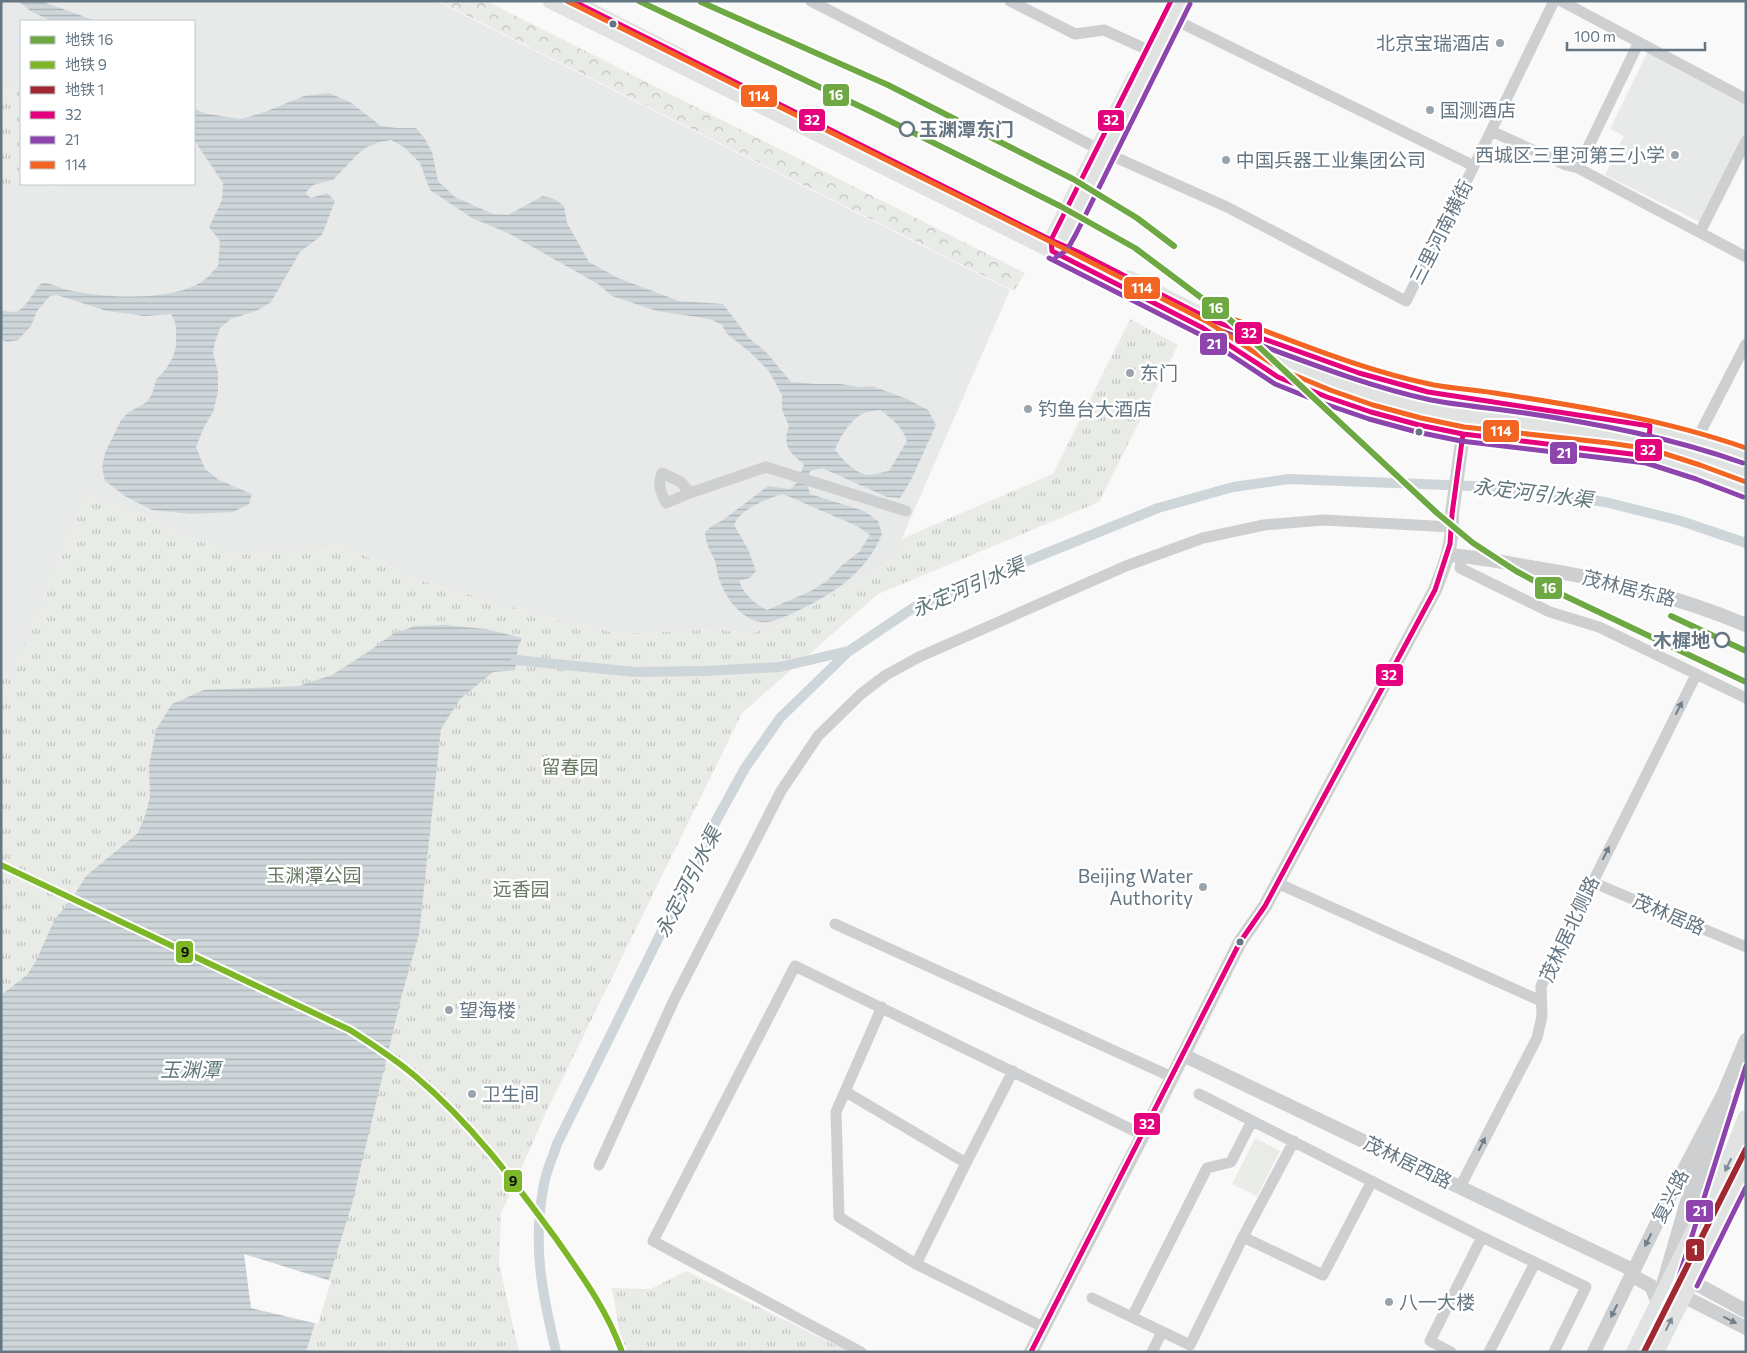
<svg xmlns="http://www.w3.org/2000/svg" width="1747" height="1353" viewBox="0 0 1747 1353" font-family="Commissioner,'Noto Sans SC',sans-serif">
  <style>
    .built { fill: #e8e9e9; fill-rule: evenodd }
    .grass { fill: url(#grass-tufts) }
    .forest { fill: url(#forest-crowns) }
    .pitch { fill: #e8ebe6 }
    .water { fill: url(#water-rules); fill-rule: evenodd }
    .pier { fill: #f9f9f9 }
    .lines { fill: none; stroke-linecap: round; stroke-linejoin: round }
    .canal { stroke: #ced6d9; stroke-width: 10 }
    .minor { stroke: #cecfd0; stroke-width: 11 }
    .tertiary { stroke: #cecfd0; stroke-width: 14 }
    .secondary { stroke: #e1e2e2; stroke-width: 15 }
    .primary { stroke: #e1e2e2; stroke-width: 16 }
    .trunk { stroke: #e1e2e2; stroke-width: 18 }
    .bus-1-casing { stroke: #fff; stroke-width: 9 }
    .bus-2-casing { stroke: #fff; stroke-width: 9 }
    .bus-3-casing { stroke: #fff; stroke-width: 9 }
    .bus-1 { stroke: #e5007d; stroke-width: 5 }
    .bus-2 { stroke: #8e44ad; stroke-width: 5 }
    .bus-3 { stroke: #f26522; stroke-width: 5 }
    .metro-1-casing { stroke: #fff; stroke-width: 10 }
    .metro-2-casing { stroke: #fff; stroke-width: 10 }
    .metro-3-casing { stroke: #fff; stroke-width: 10 }
    .metro-1 { stroke: #6da843; stroke-width: 6 }
    .metro-2 { stroke: #7db727; stroke-width: 6 }
    .metro-3 { stroke: #a12830; stroke-width: 6 }
    .oneway { fill: #707f8b }
    .oneway2 { fill: #7e8c96 }
    .bus-dot { fill: #657683; stroke: #fff; stroke-width: 2 }
    .poi-dot { fill: #99a4ac; stroke: #fff; stroke-width: 2 }
    .stop-dot { fill: #fff; stroke: #657683; stroke-width: 2.5 }
    .labels { text-anchor: middle; stroke-width: 5; stroke-linejoin: round; paint-order: stroke }
    .poi-label { font-size: 19px; fill: #657683; stroke: #fff; text-anchor: start }
    .stop-label { font-size: 19px; font-weight: bold; fill: #657683; stroke: #fff; text-anchor: start }
    .street-label { font-size: 19px; fill: #657683; stroke: #fff }
    .park-label { font-size: 19px; fill: #687a64; stroke: #fff }
    .water-label { font-size: 20px; font-style: italic; fill: #60757c; stroke: #fff }
    .line-badge { stroke: #fff; stroke-width: 2 }
    .badge-label { font-size: 14px; text-anchor: middle; font-weight: bold; fill: #fff }
    .pale-badge-label { font-size: 14px; text-anchor: middle; font-weight: bold; fill: #111 }
  </style>
  <defs>
    <pattern id="grass-tufts" width="24" height="20" patternUnits="userSpaceOnUse" patternTransform="scale(1.25)"><rect width="24" height="20" fill="#e8ebe6"/><path d="M3 7l-1-3M5 7V3M7 7l1-3M15 17l-1-3M17 17v-4M19 17l1-3" fill="none" stroke="#c0c3c0"/></pattern>
    <pattern id="forest-crowns" width="20" height="18" patternUnits="userSpaceOnUse" patternTransform="scale(1.25)"><rect width="20" height="18" fill="#e8ebe6"/><path d="M2 6a3 3 0 1 1 6 0M12 15a3 3 0 1 1 6 0" fill="none" stroke="#c0c3c0"/></pattern>
    <pattern id="water-rules" width="6" height="5" patternUnits="userSpaceOnUse" patternTransform="scale(1.25)"><rect width="6" height="5" fill="#ced6d9"/><path d="M0 2.5h6" fill="none" stroke="#abb2b5"/></pattern>
  </defs>
  <rect width="100%" height="100%" fill="#f9f9f9"/>
  <!-- built -->
  <path class="built" d="M1,1h435l574,289 -118,271 -110,63 -33,10 -33,-5 -95,5 -63,-14 -143,-41 -76,-35 -104,11 -149,-62 -75,185 -10,1zM21,21h173v163h-173z
    M1649,49l97,48v38l-44,88 -97,-48 19,-39 -14,-7z"/>
  <!-- grass -->
  <path class="grass" d="M19,83l2,1v100h43l-10,9 -13,-6 -40,1v-103z
    M1130,319l48,26 -79,157 -221,92 -136,119 -194,395 -47,106 -2,49 20,89h-518v-673l10,-1 75,-185 149,62 104,-11 76,35 143,41 63,14 95,-5 33,5 33,-10 110,-63 9,-22 152,-65z
    M686,1271l163,81h-226l-11,-64 39,1z"/>
  <!-- forest -->
  <path class="forest" d="M438,1h48l539,272 -11,18z"/>
  <!-- pitch -->
  <path class="pitch" d="M1255,1138l25,13 -23,45 -25,-12z"/>
  <!-- water -->
  <path class="water" d="M18,1h23l55,20h-44l-20,-9z
    M329,93l21,9 31,24 16,2h19l9,11 7,13 6,29 17,16 38,17 15,1 35,-19 11,3 10,7 3,17 22,39 29,16 61,23 44,3 26,34 17,14 25,30 26,2h23l20,3 12,-1 35,13 21,11 8,15 -25,55 -11,18 -13,-1 -65,-29 -12,3 -3,12 3,11 54,17 14,10 4,13c-16,40 -52,62 -89,79 -10,4 -23,11 -33,9 -21,-5 -34,-24 -41,-43 -2,-6 -2,-12 -4,-18 -5,-12 -9,-15 -10,-29l7,-6 11,-6 45,-34 22,3 8,-7 6,-18c-15,-11 -22,-19 -15,-38l-7,-16v-15l-13,-24 -18,-18 -25,-20 -4,-8 -12,-6 -53,-8 -45,-15 -14,-12 -88,-50 -38,-16 -42,-28 -10,-27 -16,-16 -13,-7 -11,2 -13,5 -9,7 -25,26 -20,5 -8,8 6,5 16,-5 8,8 -13,34 -22,17 -29,50 -13,8 -27,9 -11,9 -5,14 -2,11 5,19v20l-5,20 -9,15 -8,20 9,22 14,11 33,14 -3,10 -16,8 -42,2 -39,-4 -27,-14 -20,-15 -3,-13 3,-15 16,-33 8,-8 18,-10 5,-8 4,-14 10,-11 6,-10 4,-12v-19l-1,-6 -4,-8 -26,2 -38,-5 -50,-16 -7,1 -13,15 -6,15 -13,14 -11,2 -6,-3v-29c4,1 9,2 13,2 13,-2 19,-22 28,-29 10,0 17,5 26,7 35,8 102,12 133,-8 7,-4 12,-11 17,-16l2,-25 -11,-14 13,-27 1,-17 -29,-43v-31l14,5 33,5 24,-7 39,-16zM880,410c12,9 22,16 27,31l-18,30c-7,1 -15,4 -21,4 -14,-2 -25,-15 -33,-25 5,-14 18,-34 32,-38 4,-1 9,-1 13,-2zM783,494l74,32 13,9 -11,17 -18,14 -13,14 -17,11 -44,19c-13,-6 -23,-16 -28,-29l11,-3 6,-7 -8,-22 -14,-24c5,-15 34,-27 49,-31z
    M445,625l40,4 37,9 -4,9 -3,23 -22,2 -33,27 -19,30 -22,206 -17,59 -50,210 -46,148h-305v-357l26,-20 9,-14 19,-42 17,-20 14,-23 52,-43 7,-17 5,-19 -1,-31 7,-36 16,-26 32,-14 95,-4 33,-11 33,-21 28,-20 22,-8z"/>
  <!-- pier -->
  <path class="pier" d="M244,1254l87,27 -13,43 -67,-16z"/>
  <g class="lines">
    <!-- canal -->
    <path class="canal" d="M516,660l119,12 70,-1 75,-4 68,-16
      M556,1352c-14,-60 -24,-106 -12,-168 2,-13 9,-27 13,-40l160,-325 28,-51 35,-50 69,-67 67,-45 242,-98 75,-21 56,-8 210,8 106,15 76,19 65,22"/>
    <!-- minor -->
    <path class="minor" d="M811,1l297,153 119,53 179,94 68,-135 80,-165
      M1010,1l65,33 29,-4 44,20
      M1561,1l185,98
      M1165,15l309,151
      M1491,131l75,34 12,3 168,89
      M1578,168l61,-126
      M1700,232l46,-91
      M1697,439l49,-95
      M662,473l19,9 9,11 -24,10c-5,-11 -9,-18 -4,-30z
      M690,493l76,-26 140,44
      M1462,556l-2,12 90,44 49,15 147,71
      M1592,882l154,65
      M1277,883l264,118
      M835,924l337,153
      M882,1007l-46,105 3,105 77,47 127,63
      M846,1092l120,71 -50,101
      M1199,1094l283,143 -52,104 21,11
      M966,1163l47,-92
      M599,1165l75,-165 107,-209 37,-55 43,-42 25,-19 33,-18 207,-91 77,-28 61,-13 59,-5 129,7
      M1460,1187l77,-149 5,-22 -1,-30 155,-311
      M1243,1237l80,38 49,-94
      M1482,1237l104,50 -32,65
      M1662,1283l23,-80 26,-76
      M1092,1298l98,47 53,-108 51,-96
      M1132,1317l75,-149 24,-6 21,-41
      M861,1352l-208,-111 142,-275 348,169
      M1152,1352l10,-20
      M1489,1352l46,-89"/>
    <!-- tertiary -->
    <path class="tertiary" d="M1449,555c29,2 58,8 87,13 73,12 141,28 210,57
      M1183,1055l450,215
      M1681,1245l46,-144
      M1631,1275l20,11 5,12
      M1691,1281l55,30
      M1683,1296l63,32
      M1031,1352l112,-217 97,-193 25,-36 170,-316c11,-28 18,-46 17,-76l11,-80
      M1594,1352l74,-152 55,-105 23,-55"/>
    <!-- secondary -->
    <path class="secondary" d="M550,1l502,250 151,77 75,49 49,20 44,15 48,13 44,9 145,16 40,6 50,16 48,18
      M574,2l107,54
      M1052,251l9,-6 8,-14 114,-230
      M1052,251l-1,-11 7,-14 76,-149
      M1129,278l82,42 148,53 34,10 35,9 125,18 97,16 47,13 49,17"/>
    <!-- primary -->
    <path class="primary" d="M1203,328l135,57 57,17 79,17 126,16 42,8 63,16 41,14"/>
    <!-- trunk -->
    <path class="trunk" d="M1635,1352l96,-194 15,-39
      M1655,1352l91,-183"/>
    <!-- bus-1 casing -->
    <g class="bus-1-casing">
      <path id="bus-1" d="M573,1l478,239
        M1051,240l27,12 133,68 148,53 69,19 222,34 -2,30 -185,-22 -44,-9 -48,-13 -44,-15 -49,-20 -75,-49 -151,-77z
        M1051,240l120,-239
        M1031,1352l209,-410 25,-36 170,-316 15,-46 2,-30 11,-80"/>
    </g>
    <!-- bus-2 casing -->
    <g class="bus-2-casing">
      <path id="bus-2" d="M1056,257l11,-7 9,-16 114,-230
        M1049,258l150,76 76,50 50,20 44,15 48,13 44,9 185,22 50,16 47,18
        M1219,330c70,25 139,54 212,70 31,6 63,8 94,13 75,11 147,25 218,50
        M1697,1286l49,-99
        M1643,1352l34,-69 69,-217"/>
    </g>
    <!-- bus-3 casing -->
    <g class="bus-3-casing">
      <path id="bus-3" d="M567,1l488,243 151,77 76,49 48,20 43,15 48,13 43,9 145,16 41,6 50,16 46,17
        M1225,316c69,25 136,54 209,69 22,4 45,5 67,9 83,13 165,26 245,54"/>
    </g>
    <!-- bus-1 -->
    <use href="#bus-1" class="bus-1"/>
    <!-- bus-2 -->
    <use href="#bus-2" class="bus-2"/>
    <!-- bus-3 -->
    <use href="#bus-3" class="bus-3"/>
    <!-- metro-1 casing -->
    <g class="metro-1-casing">
      <path id="metro-1" d="M639,1l237,113 184,92 75,42 92,69 210,196 36,30 43,28 26,14 204,97
        M701,2l187,83 185,94 64,39 37,28
        M1671,616l75,35"/>
    </g>
    <!-- metro-2 casing -->
    <g class="metro-2-casing">
      <path id="metro-2" d="M1,865l349,165c22,14 45,29 65,46 56,47 99,105 142,164 25,36 50,70 65,112"/>
    </g>
    <!-- metro-3 casing -->
    <g class="metro-3-casing">
      <path id="metro-3" d="M1644,1352l102,-203"/>
    </g>
    <!-- metro-1 -->
    <use href="#metro-1" class="metro-1"/>
    <!-- metro-2 -->
    <use href="#metro-2" class="metro-2"/>
    <!-- metro-3 -->
    <use href="#metro-3" class="metro-3"/>
  </g>
  <!-- one-way arrows -->
  <defs><path id="oneway-solid" d="M-6-.8H1V-3.2L6.5 0L1 3.2V.8H-6Z" transform="scale(1.25)"/></defs>
  <g class="oneway">
    <use href="#oneway-solid" transform="translate(1679 708) rotate(-63)"/>
    <use href="#oneway-solid" transform="translate(1606 853) rotate(-63)"/>
    <use href="#oneway-solid" transform="translate(1482 1144) rotate(-63)"/>
    <use href="#oneway-solid" transform="translate(1648 1240) rotate(116)"/>
    <use href="#oneway-solid" transform="translate(1614 1311) rotate(116)"/>
    <use href="#oneway-solid" transform="translate(1730 1320) rotate(27)"/>
  </g>
  <g class="oneway2">
    <use href="#oneway-solid" transform="translate(1728 1165) rotate(116)"/>
    <use href="#oneway-solid" transform="translate(1669 1324) rotate(-64)"/>
  </g>
  <!-- markers -->
  <g class="bus-dot">
    <circle cx="613" cy="24" r="4.5"/>
    <circle cx="1419" cy="432" r="4.5"/>
    <circle cx="1240" cy="942" r="4.5"/>
  </g>
  <g class="poi-dot">
    <circle cx="1500" cy="43" r="5"/>
    <circle cx="1430" cy="110" r="5"/>
    <circle cx="1675" cy="155" r="5"/>
    <circle cx="1226" cy="160" r="5"/>
    <circle cx="1130" cy="373" r="5"/>
    <circle cx="1028" cy="409" r="5"/>
    <circle cx="1203" cy="887" r="5"/>
    <circle cx="449" cy="1010" r="5"/>
    <circle cx="472" cy="1094" r="5"/>
    <circle cx="1389" cy="1302" r="5"/>
  </g>
  <g class="stop-dot">
    <circle cx="907" cy="129" r="7"/>
    <circle cx="1722" cy="640" r="7"/>
  </g>
  <g class="labels">
    <!-- poi labels -->
    <g class="poi-label">
      <text x="1490" y="50" text-anchor="end">北京宝瑞酒店</text>
      <text x="1440" y="117">国测酒店</text>
      <text x="1665" y="162" text-anchor="end">西城区三里河第三小学</text>
      <text x="1236" y="167">中国兵器工业集团公司</text>
      <text x="1140" y="380">东门</text>
      <text x="1038" y="416">钓鱼台大酒店</text>
      <text x="1193" y="883" text-anchor="end">Beijing Water<tspan x="1193" dy="22">Authority</tspan></text>
      <text x="459" y="1017">望海楼</text>
      <text x="482" y="1101">卫生间</text>
      <text x="1399" y="1309">八一大楼</text>
    </g>
    <!-- stop labels -->
    <g class="stop-label">
      <text x="919" y="136">玉渊潭东门</text>
      <text x="1710" y="647" text-anchor="end">木樨地</text>
    </g>
    <!-- street labels -->
    <g class="street-label">
      <text transform="translate(1441 232) rotate(-63)" y="7">三里河南横街</text>
      <text transform="translate(1629 588) rotate(14)" y="7">茂林居东路</text>
      <text transform="translate(1669 914) rotate(23)" y="7">茂林居路</text>
      <text transform="translate(1569 929) rotate(-65)" y="7">茂林居北侧路</text>
      <text transform="translate(1408 1162) rotate(26)" y="7">茂林居西路</text>
      <text transform="translate(1670 1196) rotate(-63)" y="7">复兴路</text>
    </g>
    <!-- park labels -->
    <g class="park-label">
      <text x="570" y="774">留春园</text>
      <text x="314" y="882">玉渊潭公园</text>
      <text x="521" y="896">远香园</text>
    </g>
    <!-- water labels -->
    <g class="water-label">
      <text transform="translate(1533 493) rotate(7)" y="7">永定河引水渠</text>
      <text transform="translate(968 587) rotate(-23)" y="7">永定河引水渠</text>
      <text transform="translate(688 882) rotate(-63)" y="7">永定河引水渠</text>
      <text x="190" y="1077">玉渊潭</text>
    </g>
  </g>
  <g class="line-badge">
    <rect x="822" y="83" width="28" height="24" rx="5" fill="#6da843"/>
    <rect x="740" y="84" width="38" height="24" rx="5" fill="#f26522"/>
    <rect x="798" y="108" width="28" height="24" rx="5" fill="#e5007d"/>
    <rect x="1097" y="109" width="28" height="23" rx="5" fill="#e5007d"/>
    <rect x="1123" y="276" width="38" height="24" rx="5" fill="#f26522"/>
    <rect x="1201" y="296" width="29" height="24" rx="5" fill="#6da843"/>
    <rect x="1234" y="321" width="29" height="24" rx="5" fill="#e5007d"/>
    <rect x="1199" y="332" width="29" height="24" rx="5" fill="#8e44ad"/>
    <rect x="1482" y="419" width="38" height="24" rx="5" fill="#f26522"/>
    <rect x="1634" y="438" width="29" height="24" rx="5" fill="#e5007d"/>
    <rect x="1549" y="441" width="29" height="24" rx="5" fill="#8e44ad"/>
    <rect x="1534" y="576" width="29" height="24" rx="5" fill="#6da843"/>
    <rect x="1375" y="663" width="29" height="24" rx="5" fill="#e5007d"/>
    <rect x="175" y="940" width="19" height="24" rx="5" fill="#7db727"/>
    <rect x="1133" y="1112" width="28" height="24" rx="5" fill="#e5007d"/>
    <rect x="503" y="1169" width="20" height="24" rx="5" fill="#7db727"/>
    <rect x="1685" y="1199" width="29" height="24" rx="5" fill="#8e44ad"/>
    <rect x="1685" y="1238" width="20" height="24" rx="5" fill="#a12830"/>
  </g>
  <g class="badge-label">
    <text x="836" y="100">16</text>
    <text x="759" y="101">114</text>
    <text x="812" y="125">32</text>
    <text x="1111" y="125">32</text>
    <text x="1142" y="293">114</text>
    <text x="1216" y="313">16</text>
    <text x="1249" y="338">32</text>
    <text x="1214" y="349">21</text>
    <text x="1501" y="436">114</text>
    <text x="1648" y="455">32</text>
    <text x="1564" y="458">21</text>
    <text x="1549" y="593">16</text>
    <text x="1389" y="680">32</text>
    <text x="1147" y="1129">32</text>
    <text x="1700" y="1216">21</text>
    <text x="1695" y="1255">1</text>
  </g>
  <g class="pale-badge-label">
    <text x="185" y="957">9</text>
    <text x="513" y="1186">9</text>
  </g>
  <!-- border -->
  <rect width="1747" height="1353" fill="none" stroke="#657683" stroke-width="5"/>
  <!-- legend -->
  <rect x="20" y="20" width="175" height="165" fill="#ffffff" stroke="#c1c8cd"/>
  <rect x="30" y="36" width="25" height="8" fill="#6da843" stroke="#c1c8cd"/>
  <text x="65" y="45" font-size="15" fill="#657683">地铁 16</text>
  <rect x="30" y="61" width="25" height="8" fill="#7db727" stroke="#c1c8cd"/>
  <text x="65" y="70" font-size="15" fill="#657683">地铁 9</text>
  <rect x="30" y="86" width="25" height="8" fill="#a12830" stroke="#c1c8cd"/>
  <text x="65" y="95" font-size="15" fill="#657683">地铁 1</text>
  <rect x="30" y="111" width="25" height="8" fill="#e5007d" stroke="#c1c8cd"/>
  <text x="65" y="120" font-size="15" fill="#657683">32</text>
  <rect x="30" y="136" width="25" height="8" fill="#8e44ad" stroke="#c1c8cd"/>
  <text x="65" y="145" font-size="15" fill="#657683">21</text>
  <rect x="30" y="161" width="25" height="8" fill="#f26522" stroke="#c1c8cd"/>
  <text x="65" y="170" font-size="15" fill="#657683">114</text>
  <!-- scale -->
  <path d="M1567 42v8h138v-8" fill="none" stroke="#657683" stroke-width="2.5"/>
  <text x="1574" y="42" font-size="15" fill="#657683" stroke="#ffffff" stroke-width="4" paint-order="stroke">100 m</text>
</svg>
